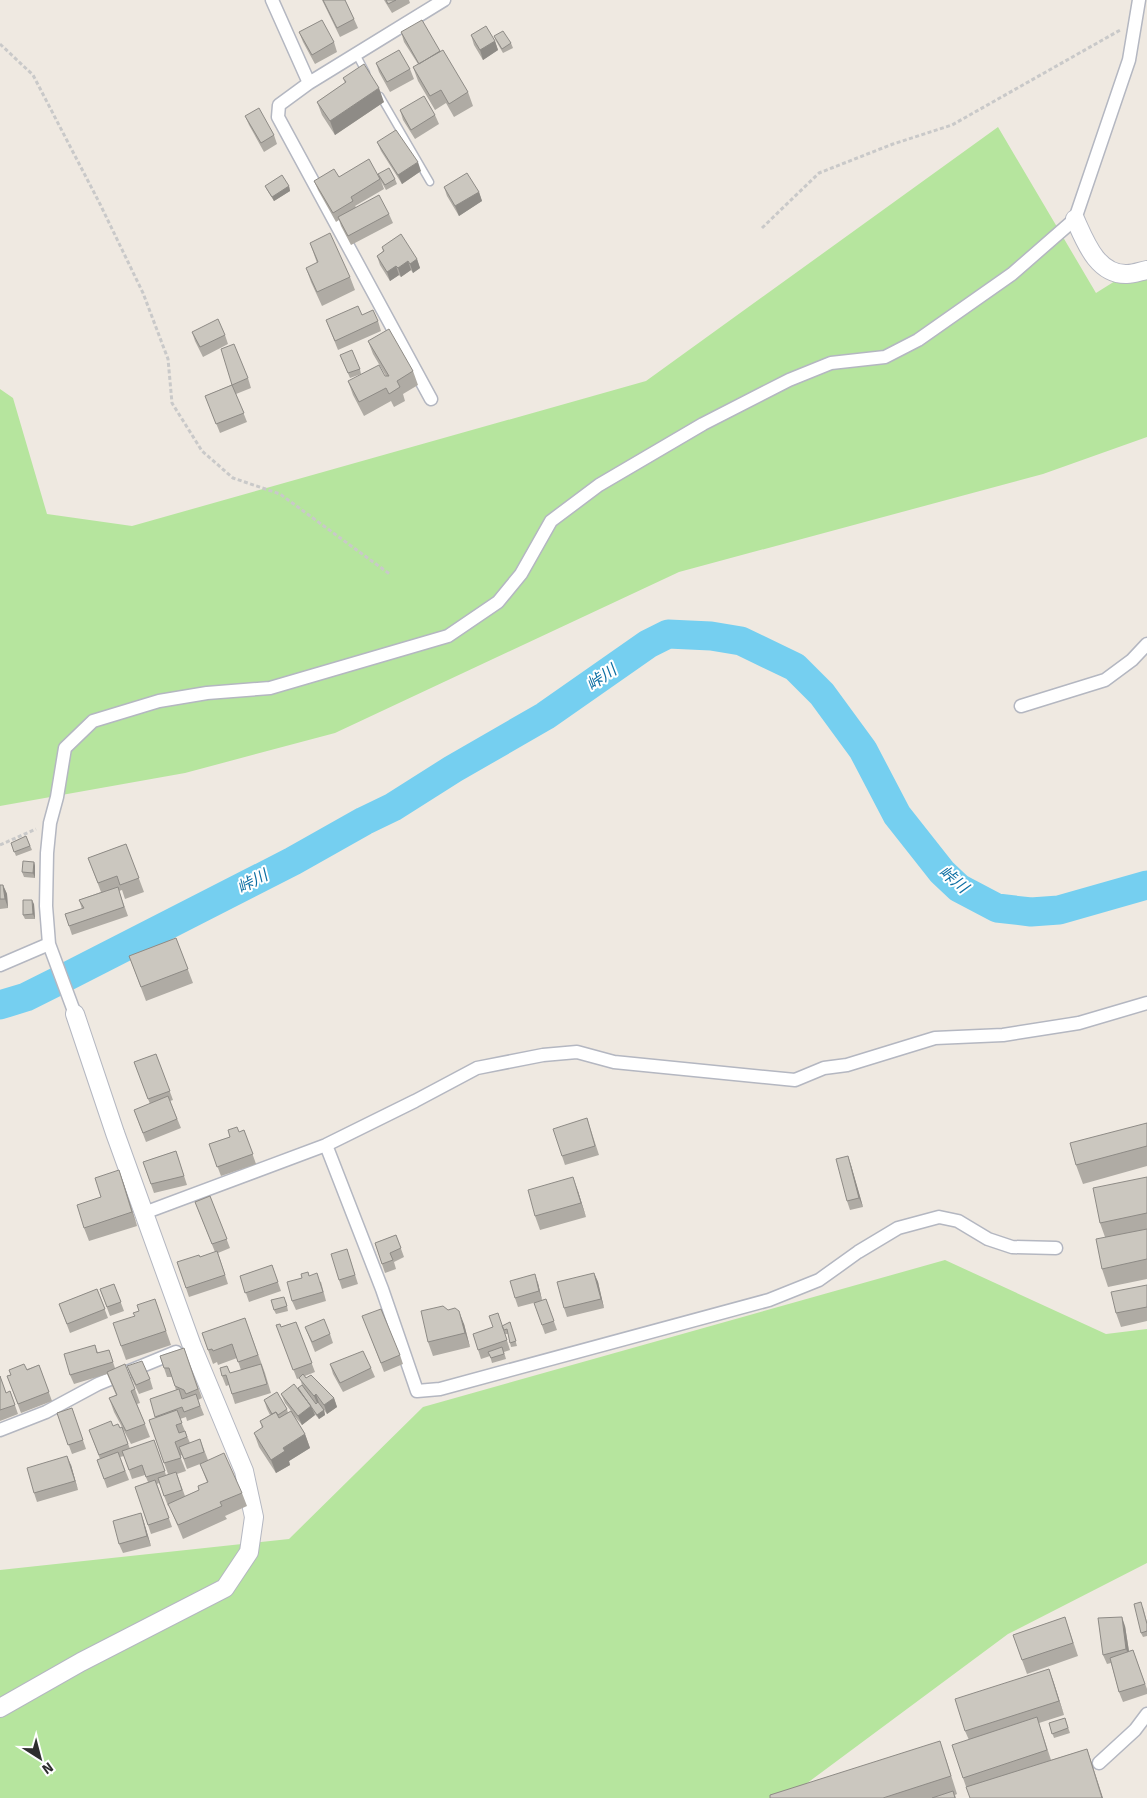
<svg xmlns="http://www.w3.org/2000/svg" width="1147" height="1798" viewBox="0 0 1147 1798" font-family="Signika,'Noto Sans JP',sans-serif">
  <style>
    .green { fill: #b6e59e }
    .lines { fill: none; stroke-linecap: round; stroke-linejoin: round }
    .river { stroke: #75cff0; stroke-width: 29 }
    .lane-casing { stroke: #b4b7c1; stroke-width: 9 }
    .street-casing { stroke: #b4b7c1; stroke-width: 15 }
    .secondary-casing { stroke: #b4b7c1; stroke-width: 20 }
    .path { stroke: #c9c9c9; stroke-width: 3; stroke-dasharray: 4 2.5; stroke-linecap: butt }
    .lane { stroke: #fff; stroke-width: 6 }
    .street { stroke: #fff; stroke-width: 12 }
    .secondary { stroke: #fff; stroke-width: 18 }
    .wall { fill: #afaba4; fill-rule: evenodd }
    .shaded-wall { fill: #8e8b86 }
    .building { fill: #cbc7bf; stroke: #8e8b86 }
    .labels { text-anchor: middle; stroke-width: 4; stroke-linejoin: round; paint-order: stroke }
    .water-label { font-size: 16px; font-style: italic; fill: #0d6fa3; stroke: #fff }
  </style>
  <rect width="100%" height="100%" fill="#efe9e1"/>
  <!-- green -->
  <path class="green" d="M998,127l98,166 51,-32v176l-104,37 -364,98 -344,161 -150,40 -185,33v-417l13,9 34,116 85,12 514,-145z
    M945,1260l161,74 41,-5v234l-139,71 -221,164h-787v-228l289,-31 134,-132z"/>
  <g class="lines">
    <!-- river -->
    <path class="river" d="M0,1005l26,-8 40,-20 227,-116 71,-40 29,-14 60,-38 92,-53 103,-72 20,-10 43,2 30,5 54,26 27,27 41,56 34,65 45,57 17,16 38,20 34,4 28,-2 88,-25"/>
    <!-- lane casing -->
    <g class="lane-casing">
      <path id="lane" d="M356,54l10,19
        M380,96l50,86"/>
    </g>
    <!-- street casing -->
    <g class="street-casing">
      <path id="street" d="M272,0l37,83
        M431,399l-153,-282 1,-12 30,-22 135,-83
        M1021,706l84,-26 27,-20 15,-16
        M0,965l49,-21
        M75,1014l-26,-70 -3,-38 1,-53 3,-30 7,-26 8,-49 28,-27 66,-20 48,-8 63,-5 178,-52 50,-34 23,-28 30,-53 48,-36 104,-61 86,-44 42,-17 54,-6 33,-17 94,-66 63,-55 54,-159 10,-60
        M326,1145l56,144 35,102 23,-2 329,-89 50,-20 39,-28 40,-24 41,-11 19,4 30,18 24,8 44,1
        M144,1213l182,-68 89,-44 62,-33 66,-13 34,-3 37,10 181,18 29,-12 23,-3 88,-27 68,-3 76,-12 68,-20
        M0,1430l46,-18 52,-28 78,-32
        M1099,1763l36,-33 12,-16"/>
    </g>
    <!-- secondary casing -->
    <g class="secondary-casing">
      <path id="secondary" d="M1075,219c10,22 22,56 52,55 7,0 14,-3 20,-4
        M0,1708l81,-46 144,-74 24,-36 5,-35 -10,-46 -52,-125 -77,-213 -40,-119"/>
    </g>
    <!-- path -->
    <path class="path" d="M0,44l33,31 67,129 43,89 25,66 4,44 30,48 31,27 47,16 111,81
      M762,228l57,-55 74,-29 59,-19 170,-96
      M0,845l36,-16"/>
    <!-- lane -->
    <use href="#lane" class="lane"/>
    <!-- street -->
    <use href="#street" class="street"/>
    <!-- secondary -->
    <use href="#secondary" class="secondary"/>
  </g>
  <!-- wall -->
  <path class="wall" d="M322,0h23l9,19 4,9 -18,9z
    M384,0h25l1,3 -18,10z
    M299,32l35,10 3,10 -22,12 -12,-22z
    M401,32l39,19 28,41 5,14 -19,11 -8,-14 -11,7 -17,-29 -5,-14 5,-3 -14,-22z
    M471,35l24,6 3,9 -15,10 -9,-15z
    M494,36l17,7 2,5 -10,5 -7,-12z
    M376,63l34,6 4,10 -24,13 -11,-20z
    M343,78l41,24 -49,33 -13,-20 -5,-13 28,-19z
    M400,110l35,5 4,9 -24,15 -12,-19z
    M245,116l29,19 3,9 -13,8 -15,-27z
    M377,142l44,29 -19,13 -21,-33z
    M339,177h40l16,2 2,5 -11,6 -5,-9 3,8 -29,17 1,1 33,7 4,9 -42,22 -10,-19 -2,-6 -3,2 -18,-32 -4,-9z
    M265,186h24l1,5 -16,10 -7,-11z
    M444,187l35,5 3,9 -23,15 -12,-20z
    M310,243l40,34 5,13 -33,16 -11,-24 -5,-14 11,-5z
    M382,247l35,12 3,9 -7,5 -2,-3 -10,7 -2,-2 -9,6 -10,-16 -3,-9 6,-5z
    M362,315l16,6 3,10 -43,19 -12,-30z
    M192,332l33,3 3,9 -25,13 -8,-16z
    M368,341l45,30 5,14 -15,9 2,7 -11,6 -3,-6 -27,15 -11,-21 -5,-14 38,-5 -13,-22z
    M340,355l20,14 1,5 -11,4z
    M248,378l3,10 -15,6 11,28 -27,11 -15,-37z
    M26,836l6,14 -16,6 -5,-13z
    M126,844l18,48 -19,7 -3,-9 -3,1 9,25 -56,19 -7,-21 17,-5 -3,-9 22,-8 -13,-34z
    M34,862l1,4v12l-11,-1 -2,-5z
    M0,885h3l4,9 1,14 -8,1z
    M34,904l1,15h-10l-2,-4z
    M176,938l17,45 -47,18 -17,-45z
    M156,1054l17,46 -3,1 11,27 -35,14 -12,-32 16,-6 -16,-42z
    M587,1118l12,37 -34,10 -3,-9z
    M1147,1123v43l-64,18 -7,-19z
    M244,1130l12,34 -35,12 -12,-32 21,-7z
    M176,1151l11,34 -33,8 -11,-31z
    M848,1156l3,9 12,42 -13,3 -3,-9z
    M119,1170l18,56 -48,15 -5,-13 17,-31z
    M1147,1177v102l-39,8 -6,-18 3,-32 -5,-14z
    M578,1191l8,26 -46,13 -5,-14z
    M210,1196l20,52 -12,5 10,31 -39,13 -12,-35 23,-5 15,-5 -20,-50z
    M396,1235l8,22 -10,5 2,7 -11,4 -10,-30z
    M347,1249l11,35 -16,5 -3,-9z
    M272,1265l9,26 -32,11 -9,-26z
    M594,1273l4,9 6,26 -37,9 -3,-9z
    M309,1276l12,6 5,19 -30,9 -4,-9z
    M538,1283l4,17 4,-1 11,31 -12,4 -11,-31 7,-2 -23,6 -3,-9z
    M114,1284l10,27 -14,5 -10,-27z
    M1147,1285v36l-26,6 -5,-14z
    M97,1289l11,29 -38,15 -11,-29z
    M155,1299l16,46 -45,15 -5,-14 14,-30 4,-5z
    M286,1301l2,10 -12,3 -2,-4z
    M448,1310l16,14 6,23 -37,9 -5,-14z
    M245,1318l20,55 6,20 -36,11 -6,-19 -3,1 -4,-10 5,-10 3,7 11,-3 -4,-12 -19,7 -1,-3 -4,2 -11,-31z
    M296,1322l19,50 -10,4 1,2 28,20 3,9 -10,7 -8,-11 5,7 1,5 -6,4 -6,-7 2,3 -13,10 -11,-13 14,22 5,14 -21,13 1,4 -14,8 -17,-26 -5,-14 8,-5 -2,-7 10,-6 -3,-6 -3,-9 23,9 1,4 3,-2 -6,-8 -4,-9 17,-6 4,-3 -2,-7 -3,1 -21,-54 5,2z
    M510,1322l7,24 -6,1 -3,-13h-3l-1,-3 6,19 -6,2 2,7 -14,4 -2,-7 -9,3 -8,-25 29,-8z
    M366,1325l34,30 3,9 -19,8z
    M305,1327l25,7 3,9 -18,9z
    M95,1345l3,8 11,-3 6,18 20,21 5,14 -3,1 13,33 -19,7 -17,-32 -5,-14 7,-3 -9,-21 -33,10 -4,-9z
    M184,1348l18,50 -4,2 6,15 -17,6 -1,-4 -6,2 10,24 10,-4 8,21 34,33 5,13 -22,10 2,3 -44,20 -14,-34 -1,1 -9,-23 -2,1 15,43 -21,7 -16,-47 13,-5 -3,-7 -13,4 -8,-23 -4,1 9,23 -22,8 -10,-28 3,-1 -11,-29 24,-4 7,2 2,-1 8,22 24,-9 12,35 2,-1 -19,-54 7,-2 -6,-19 26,-9 -4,-13h-5l-7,-21zM182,1455l5,14 13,-5 7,18 -8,8 -14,6 -8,-22 9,-3 -6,-15z
    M330,1364l41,4 4,9 -32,15 -10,-18z
    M39,1365l13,36 -31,12 -14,-37z
    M127,1366l23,13 3,10 -14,5 -9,-19z
    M0,1376l6,17 4,-2 8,23 -18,7z
    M72,1408l14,41 -14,5 -15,-41z
    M71,1465l7,25 -41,12 -3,-9z
    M141,1513l10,33 -28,7 -4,-9z
    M1143,1607l4,15v14l-4,1 -2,-4z
    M1065,1617l13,39 -51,18 -14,-39z
    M1125,1626l4,25 4,-1 14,39v5l-24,8 -4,-10 -8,-29 -4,1 -4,-9z
    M1049,1669l15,46 -25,8 12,37 36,-11 6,18 -123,31 -7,-20 6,-38 -4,-9z
    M1065,1718l5,15 -16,5 -5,-15z
    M946,1759l11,35 -2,1 1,3h-186z"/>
  <!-- shaded-wall -->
  <path class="shaded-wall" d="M495,41l3,9 -15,10 -3,-10z
    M379,88l5,14 -49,33 -5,-14z
    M418,162l3,9 -19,13 -4,-9z
    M289,186l1,5 -16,10 -2,-4z
    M479,192l3,9 -23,15 -4,-10z
    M417,259l3,9 -7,5 -3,-9z
    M408,261l3,9 -10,7 -3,-9z
    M396,266l3,9 -9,6 -3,-9z
    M34,862l1,4v12l-2,-5z
    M3,885l4,9 1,14 -3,-9z
    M32,900l2,4 1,15 -2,-5z
    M848,1156l3,9 12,42 -4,-9z
    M119,1170l5,14 13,42 -5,-14z
    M573,1177l5,14 8,26 -5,-14z
    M594,1273l4,9 6,26 -3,-9z
    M535,1274l3,9 4,17 -3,-9z
    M459,1311l5,13 6,23 -5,-14z
    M316,1394l3,9 -1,2 -4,-9z
    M334,1398l3,9 -10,7 -3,-9z
    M311,1406l4,9 -13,10 -4,-9z
    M324,1410l1,5 -6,4 -2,-4z
    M305,1434l5,14 -21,13 1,4 -14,8 -5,-13 12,-12z
    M67,1456l4,9 7,25 -3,-9z
    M141,1513l3,9 7,24 -4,-10z
    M1122,1617l3,9 5,32 -4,-9z
    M1049,1669l5,14 10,32 -5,-14z
    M1087,1749l6,18 10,31h-1z"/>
  <!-- building -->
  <path class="building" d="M323,0h22l9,19 -17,9z
    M386,0h10l-8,4z
    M322,20l12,22 -22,13 -13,-23z
    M422,20l18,31 -21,13 -18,-32z
    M486,26l9,15 -15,9 -9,-15z
    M503,31l8,12 -9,6 -8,-13z
    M399,50l11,19 -23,13 -11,-19z
    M443,50l25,42 -19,12 -8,-14 -11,6 -17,-29z
    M364,64l15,24 -49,33 -13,-19 29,-20 -3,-4z
    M424,96l11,19 -24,15 -11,-20z
    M259,108l15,27 -13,8 -16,-27z
    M396,130l22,32 -20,13 -21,-33z
    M369,159l11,20 -29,18 2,4 -20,12 -19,-32 20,-12 5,8z
    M389,168l6,11 -10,6 -7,-11z
    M467,173l12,19 -24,14 -11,-19z
    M282,175l7,11 -17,11 -7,-11z
    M379,195l10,19 -41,22 -10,-19z
    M330,233l20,44 -33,15 -11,-24 12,-6 -8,-19z
    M401,234l16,25 -7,5 -2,-3 -10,7 -2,-2 -9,6 -10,-16 7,-5 -2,-4z
    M358,306l4,9 11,-5 5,11 -43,20 -9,-21z
    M218,319l7,16 -25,12 -8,-15z
    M389,329l24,42 -16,10 3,6 -11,7 -3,-6 -27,14 -11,-21 31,-16 6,11h4l-21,-35z
    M234,344l14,34 -16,7 12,28 -28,11 -11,-28 27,-11 -11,-36z
    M352,350l8,19 -12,4 -8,-18z
    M26,836l4,10 -16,6 -3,-9z
    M126,844l13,34 -19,7 -3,-9 -19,7 -10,-25z
    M23,861l11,1 -1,11 -11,-1z
    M0,885h3l2,14h-5z
    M118,887l6,20 -55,19 -4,-12 19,-6 -5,-8z
    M23,900h9l1,14 -10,1z
    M176,938l12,31 -47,18 -12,-31z
    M156,1054l14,37 -22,8 -14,-37z
    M168,1096l9,23 -34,14 -9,-23z
    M587,1118l8,28 -33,10 -9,-27z
    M1147,1123v23l-71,19 -6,-22z
    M237,1127l2,5 5,-2 9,24 -36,13 -8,-23 21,-7 -2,-7z
    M176,1151l8,25 -33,8 -8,-22z
    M848,1156l11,42 -12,3 -11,-42z
    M119,1170l13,42 -48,16 -7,-23 24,-8 -6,-19z
    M573,1177l8,26 -46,13 -7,-26z
    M1147,1177v36l-47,10 -7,-35z
    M210,1196l17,43 -15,5 -17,-42z
    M1147,1229v30l-45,10 -6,-30z
    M396,1235l5,13 -11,5 3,7 -11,4 -7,-21z
    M347,1249l8,26 -16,5 -8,-26z
    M217,1251l8,24 -39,13 -9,-26 22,-7 1,2z
    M272,1265l6,17 -33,11 -5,-17z
    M308,1272l1,4 8,-3 6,19 -31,9 -5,-19 15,-4 -1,-4z
    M594,1273l7,26 -37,9 -7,-26z
    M535,1274l4,17 -24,7 -5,-17z
    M114,1284l7,18 -14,5 -7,-18z
    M1147,1285v22l-31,6 -5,-21z
    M97,1289l8,20 -38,15 -8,-20z
    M284,1297l3,9 -13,4 -3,-10z
    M155,1299l11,32 -45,15 -8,-23 22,-7 -2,-3 6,-2 -2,-6z
    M546,1299l8,22 -12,4 -8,-22z
    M443,1306l5,4 7,-2 4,3 6,22 -37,9 -7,-31z
    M381,1309l19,46 -19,8 -19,-47z
    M498,1313l9,27 -29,10 -5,-16 20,-7 -4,-11z
    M245,1318l13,37 -20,7 -6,-18 -19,7 -1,-2 -4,1 -6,-17z
    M324,1319l6,15 -18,8 -7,-15z
    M296,1322l16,41 -19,7 -17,-45 4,-1 1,3z
    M510,1322l6,19 -6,2 -3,-14 -3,1 -2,-4z
    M95,1345l2,8 12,-3 4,12 -43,13 -6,-21z
    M502,1347l2,7 -13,4 -3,-6z
    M184,1348l14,41 -12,5 -2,-4 -9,-4 -6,-18h-5l-4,-12z
    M363,1351l8,17 -31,15 -10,-19z
    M142,1361l8,18 -14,6 -9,-19z
    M24,1364l3,6 12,-5 10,27 -31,12 -11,-28 4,-1 -2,-5z
    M125,1364l10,25 -4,2 14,33 -19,7 -17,-33 8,-3 -10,-23z
    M261,1364l6,20 -35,10 -6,-19 -4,1 -2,-8 7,-2 3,7z
    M303,1374l3,4 5,-3 23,23 -10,7 -8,-11 -2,2 -15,-18z
    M0,1376l6,17 4,-2 5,14 -15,5z
    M294,1384l17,22 -13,10 -17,-22z
    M302,1385l14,19 2,-2 6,8 -7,5 -19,-27z
    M179,1389l3,10 14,-5 4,12 -16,6 -2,-5 -27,10 -5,-18z
    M277,1392l10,17 -9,6 -2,-3 -4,2 -8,-14z
    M72,1408l11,32 -15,5 -11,-32z
    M177,1410l5,13 -6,2 3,8 6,-2 2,6 -12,5 6,16 -17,5 -15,-43z
    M291,1411l14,23 -22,14 2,3 -14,9 -17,-27 9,-6 -3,-6 16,-9 3,6z
    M111,1421l2,5 5,-2 2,4 2,-1 6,17 -29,11 -10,-25z
    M200,1439l4,13 -20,7 -5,-12z
    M154,1440l11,31 -19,6 -4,-12 -13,5 -7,-19z
    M118,1452l7,19 -21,8 -7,-19z
    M224,1453l18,40 -22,9 2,4 -44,19 -10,-21 31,-14 -1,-4 10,-4 -8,-18z
    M67,1456l8,25 -41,12 -7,-25z
    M176,1472l6,18 -18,6 -6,-18z
    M155,1480l14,38 -21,7 -13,-38z
    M141,1513l6,23 -28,8 -6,-23z
    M1141,1602l6,22v7l-6,2 -7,-29z
    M1065,1617l8,26 -51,17 -9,-25z
    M1122,1617l4,32 -23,6 -5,-37z
    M1133,1650l12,34 -26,8 -9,-34z
    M1049,1669l10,32 -94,30 -10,-32z
    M1037,1717l10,33 -84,28 -11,-33z
    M1065,1718l3,10 -16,6 -3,-11z
    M940,1741l11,35 -68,22h-113v-3z
    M1087,1749l15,49h-132l-4,-11z
    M953,1791l2,7h-23z"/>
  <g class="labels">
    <!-- water labels -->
    <g class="water-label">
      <text transform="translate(601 677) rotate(-35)" y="6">峠川</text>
      <text transform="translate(954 879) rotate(40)" y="6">峠川</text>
      <text transform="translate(252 881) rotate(-28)" y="6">峠川</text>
    </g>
  </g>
  <!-- north arrow -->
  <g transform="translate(40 1758) rotate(144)" stroke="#ffffff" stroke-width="4" paint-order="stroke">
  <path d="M0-4L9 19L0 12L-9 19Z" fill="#2e2e2e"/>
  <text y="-8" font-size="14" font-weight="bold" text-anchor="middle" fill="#2e2e2e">N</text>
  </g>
</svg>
